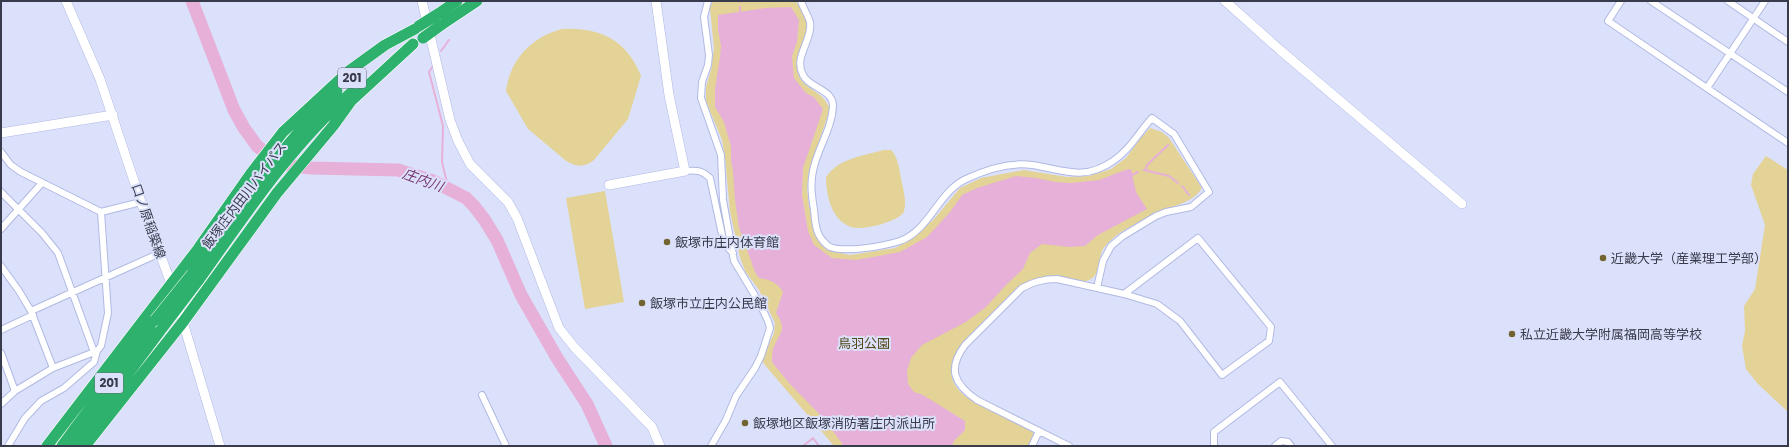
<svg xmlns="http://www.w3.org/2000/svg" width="1789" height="447" viewBox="0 0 1789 447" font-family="Poppins,'Noto Sans JP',sans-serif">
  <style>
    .green { fill: #e3d396 }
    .water { fill: #e6b0d9 }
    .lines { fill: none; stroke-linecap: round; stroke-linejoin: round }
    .stream { stroke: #e6b0d9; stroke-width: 2 }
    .river { stroke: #e6b0d9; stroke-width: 13 }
    .street-casing { stroke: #b0b9e3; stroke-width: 8 }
    .secondary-casing { stroke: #b0b9e3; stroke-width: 10 }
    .highway-casing { stroke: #fff; stroke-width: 12 }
    .street { stroke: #fff; stroke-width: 6 }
    .secondary { stroke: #fff; stroke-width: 9 }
    .highway { stroke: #2eb16d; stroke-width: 11 }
    .highway-bridge-casing { stroke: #fff; stroke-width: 12; stroke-linecap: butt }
    .highway-bridge { stroke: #2eb16d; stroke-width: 11 }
    .poi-dot { fill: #716431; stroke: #dce1fb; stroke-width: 1.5 }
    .labels { text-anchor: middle; stroke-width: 4; stroke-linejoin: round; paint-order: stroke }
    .shield { fill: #dce1fb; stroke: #696d80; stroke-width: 1 }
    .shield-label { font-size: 12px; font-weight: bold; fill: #383b4c }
    .street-label { font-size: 13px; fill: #383b4c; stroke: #dce1fb }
    .poi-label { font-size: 13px; fill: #383b4c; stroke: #dce1fb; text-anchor: start }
    .park-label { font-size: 13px; fill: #524617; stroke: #dce1fb }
    .water-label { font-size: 14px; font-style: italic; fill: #7a3a6d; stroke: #dce1fb }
  </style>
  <rect width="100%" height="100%" fill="#dce1fb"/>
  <!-- green -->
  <path class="green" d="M713,1h83c4,7 11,18 11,26 -1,16 -15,33 -8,49 8,16 23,13 31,33l-21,62 -2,18 2,17 9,35 9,9 23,5 45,-7 19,-10 20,-19 26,-31 21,-10 43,-8 43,7 22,-1 22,-7 15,-11 14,-19 10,-11 12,4 7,6 33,50c-10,16 -31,18 -47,25 -11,6 -23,13 -34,19 -6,4 -14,11 -18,17 -5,9 -2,24 -12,30 -8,5 -17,-1 -26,-1 -7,0 -34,3 -39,6 -9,5 -23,22 -31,29 -24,23 -70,58 -24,87l62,32v7l-3,7h-196l-70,-82 -2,-4 12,-27 1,-10 -16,-33 -14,-19 -5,-14 -10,-45 -5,-54 -3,-18 -16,-39v-14l5,-17 3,-21 -4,-41z
    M562,29c38,-2 65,11 79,47l-13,43 -34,41c-9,8 -19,7 -29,0l-37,-31 -22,-38c4,-31 25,-54 56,-62z
    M884,150h7c7,7 8,18 10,28 2,11 6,22 3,33 -3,10 -37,18 -47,17 -5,0 -11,-3 -15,-6 -12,-10 -16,-30 -16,-45 13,-19 37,-21 58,-27z
    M1766,156l22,14v242l-30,-28 -12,-15 -4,-23 3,-15 -1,-25 11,-17 10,-64 -14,-40 2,-11z
    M605,191l19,111 -39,7 -19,-111z"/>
  <!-- water -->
  <path class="water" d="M791,7l8,13 -2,22 -5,14 2,22 12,15 8,4 9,12 -20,59 -1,27 6,36 6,14 18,13 24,2 44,-8 27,-15 23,-25 12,-17 15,-7 39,-12 20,2 20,4 15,1 28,-3 26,-10 6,-1 5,23 11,17 -49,26 -13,11 -16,1 -27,-3 -12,9 -7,16 -16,15 -21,23 -20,15 -44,23 -11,13 -4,13 1,13 6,8 9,3 42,26v9l-11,11 -2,5h-108l-20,-27 -35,-36 -17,-21c0,-4 0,-9 1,-13 6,-16 15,-18 3,-36l7,-21c-6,-10 -13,-12 -24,-14l-4,-6 -16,-44 -4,-28 -2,-29 -2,-10v-14l-7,-25 -9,-15v-18l5,-32 1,-11 -3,-16v-15l47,-7z"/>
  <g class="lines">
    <!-- stream -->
    <path class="stream" d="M741,2v-1
      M740,11v-4
      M441,51l8,-11
      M433,66l-4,6 14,54 -1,36 7,29
      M1146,169l1,-4 21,-20
      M1144,170l25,6 9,7
      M1132,175l6,-3
      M1182,186l7,9
      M803,446l10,-8 6,8"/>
    <!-- river -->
    <path class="river" d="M192,1l42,109 10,18 13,18 18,14 18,6 18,2 87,2 35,11 33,17 8,8 10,13 13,21 24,55 36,63 30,46 19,42"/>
    <!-- street casing -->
    <g class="street-casing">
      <path id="street" d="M708,1l-4,16 5,38 -1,10 -6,17 -1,16 20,57 2,45 11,61 26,43 8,17 2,7 -9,28 -6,12 -19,28 -10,24 -15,26
        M801,1c2,7 7,14 9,21 3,18 -17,35 -7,53 6,13 30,14 30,31 -1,23 -16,43 -20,65 -3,13 -1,26 1,39 1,8 1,18 5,25 2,4 7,10 11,12 16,6 54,-1 70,-6 30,-11 38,-49 66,-62 19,-9 44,-17 66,-14 30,4 51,17 81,-4 16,-10 26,-29 39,-43l22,16 35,58 -18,15 -25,5 -10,4 -33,20 -12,10 -8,15 -6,27
        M1621,1l-13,20 180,122
        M1651,1l137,91
        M1728,1l60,41
        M1707,88l58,-87
        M1,152l10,13 10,7 80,40 7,101 -7,33 -4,5 -3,11 -30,26 -23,13 -16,17 -17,28
        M685,171c12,-1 16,-1 25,7l14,66 9,9
        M1,192l41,41 16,20 36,99
        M101,212l40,-10
        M1,229l40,-45
        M1198,238l73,89 -2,14 -47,34 -42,-54 -23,-17 -33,-10z
        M1,266l18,25 12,20 22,57
        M31,311l129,-58
        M1,330l32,-15
        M1,353l14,38
        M482,395l24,51
        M1,404l14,-13 38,-23 44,-17
        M1032,446l7,-15
        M1069,446l-92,-46c-23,-16 -30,-31 -12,-55l57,-57c12,-6 21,-9 35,-9l67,15
        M1214,446v-14l66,-50 52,64
        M1275,446l6,-5 7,1 3,4"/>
    </g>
    <!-- secondary casing -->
    <g class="secondary-casing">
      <path id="secondary" d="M66,1l34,78 41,123 32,87
        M422,1l28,119 8,21 12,23 38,38 9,16 42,110 16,20 77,79 8,19
        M1225,1l55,49 182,154
        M1,133l112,-18
        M609,185l76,-14 -16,-76 -13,-94
        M177,302l43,144"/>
    </g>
    <!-- highway casing -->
    <g class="highway-casing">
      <path id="highway" d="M438,14l19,-13
        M441,25l36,-24
        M192,274c46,-63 89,-128 145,-183
        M198,281c47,-66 93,-136 154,-189
        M47,446l151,-197 54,-77 31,-40 66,-61 36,-26 30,-16
        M62,446l93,-126
        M74,446l86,-115
        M85,446l98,-124 94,-129 56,-67 18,-25 62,-57"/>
    </g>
    <!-- street -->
    <use href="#street" class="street"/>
    <!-- secondary -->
    <use href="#secondary" class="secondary"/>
    <!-- highway -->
    <use href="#highway" class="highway"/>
    <!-- highway-bridge casing -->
    <g class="highway-bridge-casing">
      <path id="highway-bridge" d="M419,26l19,-12
        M423,38l18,-13
        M155,320l37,-46
        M160,331l38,-50"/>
    </g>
    <!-- highway-bridge -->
    <use href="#highway-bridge" class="highway-bridge"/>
  </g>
  <!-- markers -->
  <g class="poi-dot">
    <circle cx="667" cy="242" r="4"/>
    <circle cx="1603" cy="258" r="4"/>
    <circle cx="642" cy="303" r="4"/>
    <circle cx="1512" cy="334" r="4"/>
    <circle cx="745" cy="423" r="4"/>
  </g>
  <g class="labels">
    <!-- shield labels -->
    <g class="shield">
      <rect x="338" y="68" width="28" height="20" rx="3"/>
      <rect x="95" y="373" width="28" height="20" rx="3"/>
    </g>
    <g class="shield-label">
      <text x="352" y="82">201</text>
      <text x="109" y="387">201</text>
    </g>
    <!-- street labels -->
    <g class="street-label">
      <text transform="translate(244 195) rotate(-53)" y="5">飯塚庄内田川バイパス</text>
      <text transform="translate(149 221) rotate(71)" y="5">口ノ原稲築線</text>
    </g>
    <!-- poi labels -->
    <g class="poi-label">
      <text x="675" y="247">飯塚市庄内体育館</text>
      <text x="1611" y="263">近畿大学（産業理工学部）</text>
      <text x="650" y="308">飯塚市立庄内公民館</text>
      <text x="1520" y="339">私立近畿大学附属福岡高等学校</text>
      <text x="753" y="428">飯塚地区飯塚消防署庄内派出所</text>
    </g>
    <!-- park labels -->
    <g class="park-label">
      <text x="864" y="348">鳥羽公園</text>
    </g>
    <!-- water labels -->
    <g class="water-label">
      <text transform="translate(423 180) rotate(20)" y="5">庄内川</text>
    </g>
  </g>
  <!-- border -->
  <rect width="1789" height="447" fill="none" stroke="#383b4c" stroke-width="4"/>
</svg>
